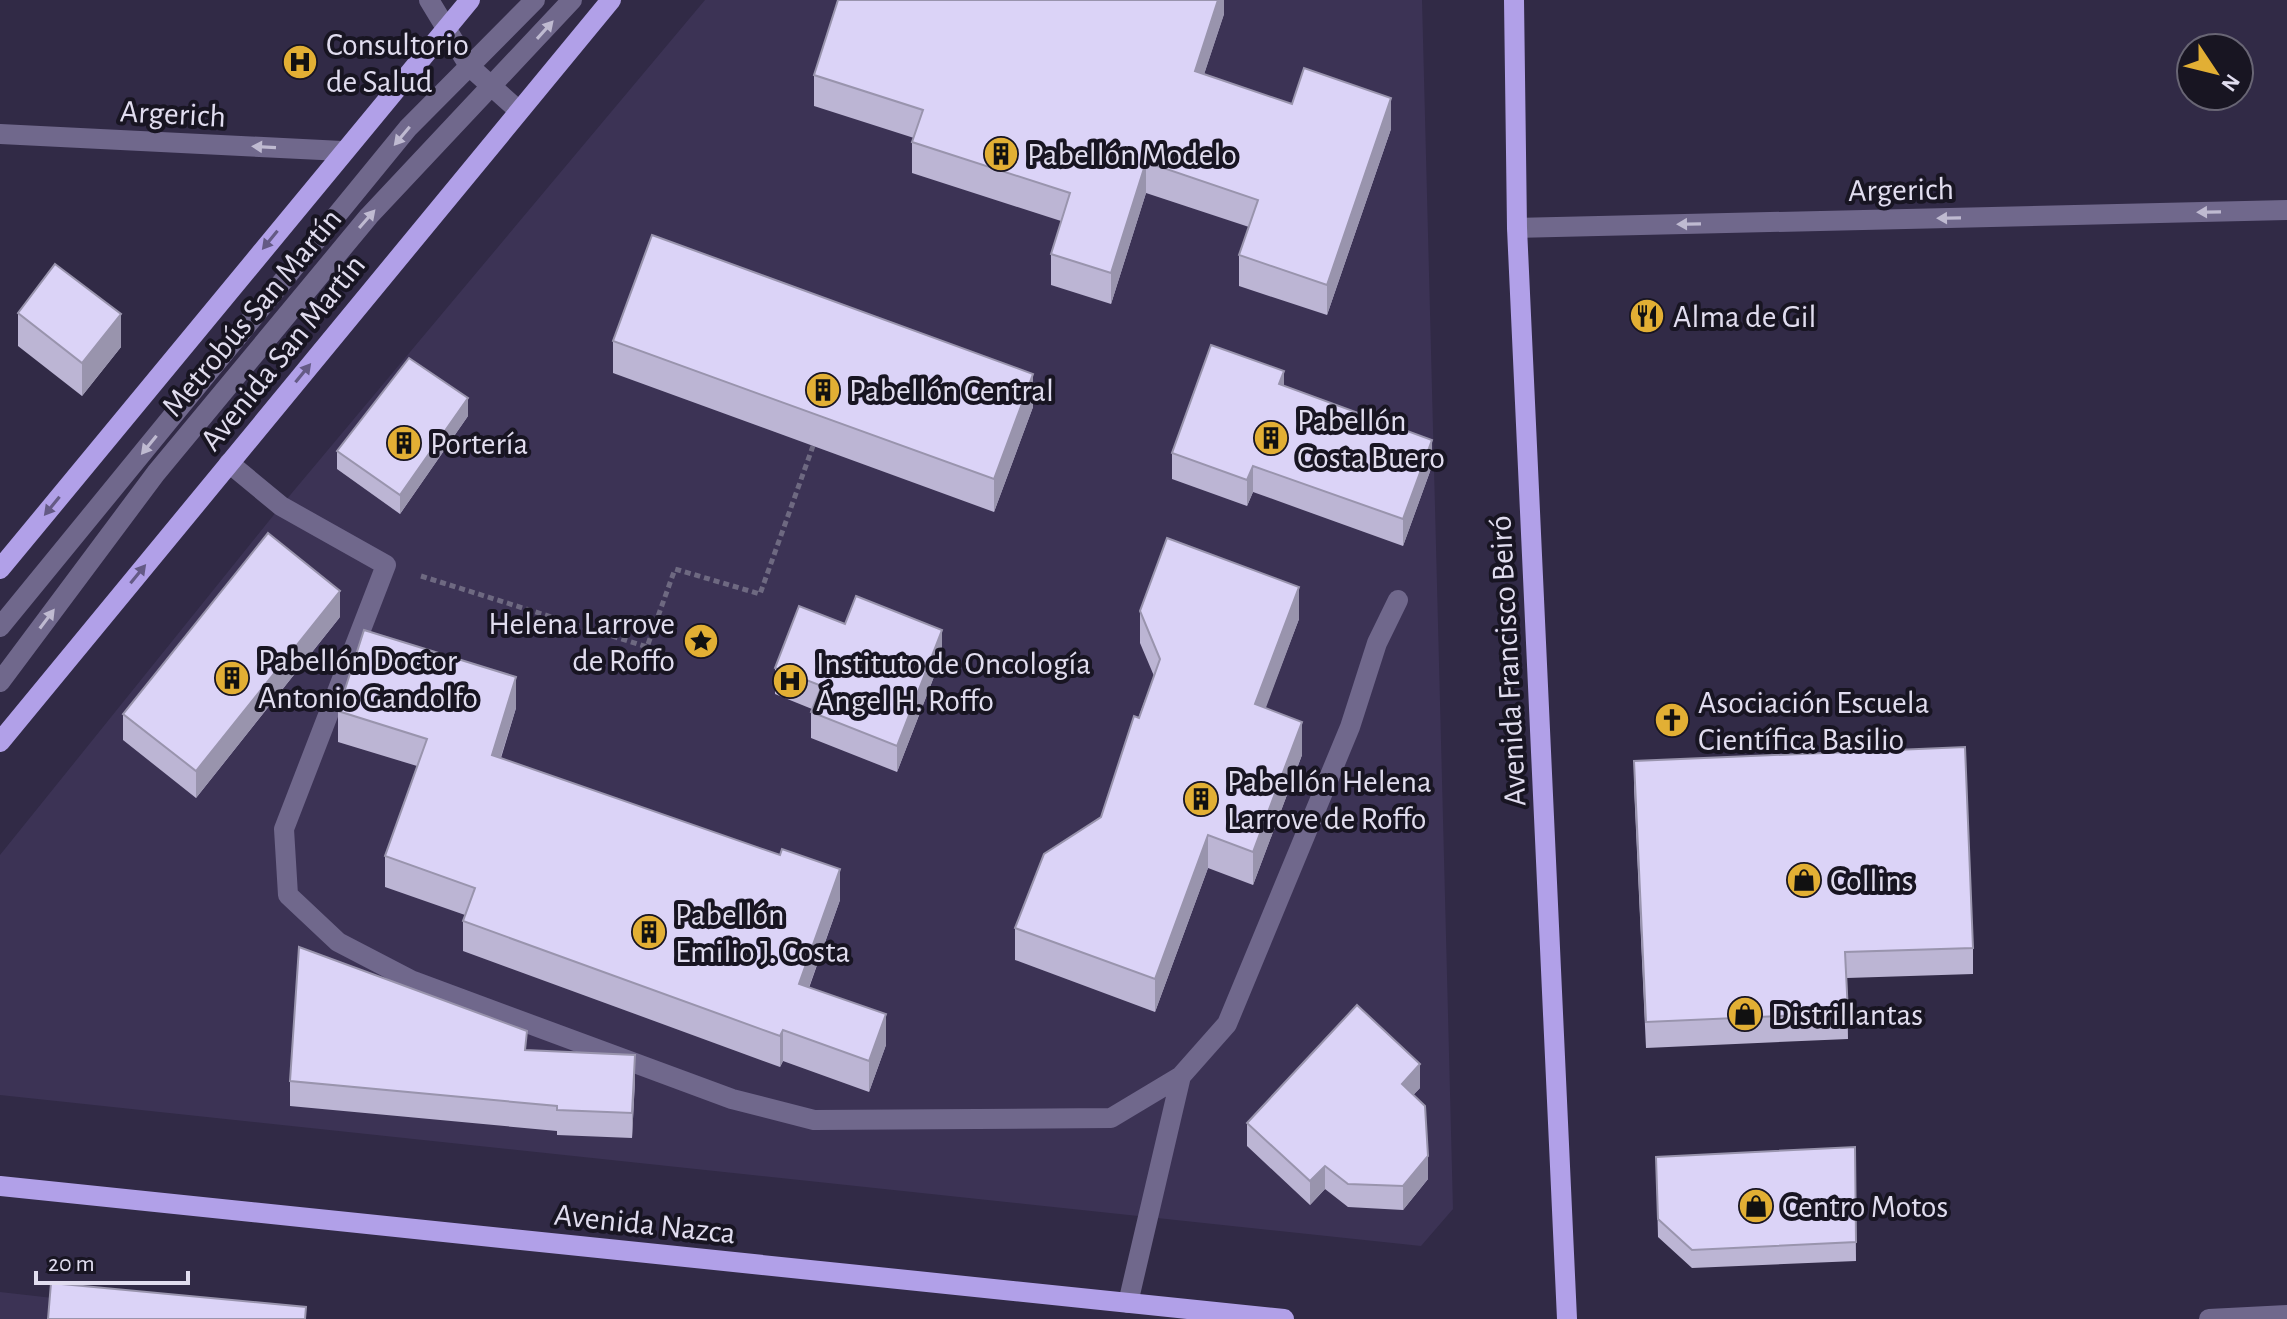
<svg xmlns="http://www.w3.org/2000/svg" width="2287" height="1319" viewBox="0 0 2287 1319" font-family="'Alegreya Sans',sans-serif">
  <style>
    .built { fill: #3c3355 }
    .lines { fill: none; stroke-linecap: round; stroke-linejoin: round }
    .path { stroke: #6e6981; stroke-width: 5; stroke-dasharray: 6 4; stroke-linecap: butt }
    .minor { stroke: #70688c; stroke-width: 20 }
    .major { stroke: #b1a0e8; stroke-width: 20 }
    .wall { fill: #bcb5d4 }
    .shaded-wall { fill: #9994ad }
    .building { fill: #dbd3f7; stroke: #9994ad; stroke-width: 2 }
    .oneway { fill: #bfbad1 }
    .oneway2 { fill: #645a85 }
    .labels { text-anchor: middle; stroke-width: 8; stroke-linejoin: round; paint-order: stroke }
    .poi-label { font-size: 32px; fill: #e1ddef; stroke: #181522; text-anchor: start }
    .street-label { font-size: 32px; fill: #e1ddef; stroke: #181522 }
  </style>
  <rect width="100%" height="100%" fill="#312a46"/>
  <!-- built -->
  <path class="built" d="M705,0h717l31,1209 -32,37 -1421,-151v-240l281,-349z
    M0,1292l238,27h-238z"/>
  <g class="lines">
    <!-- path -->
    <path class="path" d="M421,576l226,71 28,-78 85,25 53,-148"/>
    <!-- minor -->
    <path class="minor" d="M429,0l40,66 50,45
      M0,134l342,17
      M1517,228l770,-18
      M229,463l52,43 105,59 -102,264 4,66 50,47 75,39 319,118 82,21 297,-2 70,-42 46,-52 123,-297 27,-84 21,-43
      M0,627l408,-499 127,-128
      M0,682l156,-209 213,-257 203,-216
      M1128,1303l53,-227
      M2209,1319l78,-4"/>
    <!-- major -->
    <path class="major" d="M1514,0l3,228 50,1091
      M0,569l470,-569
      M0,742l611,-742
      M0,1186l1284,133"/>
  </g>
  <!-- wall -->
  <path class="wall" d="M1224,0v14l-20,60 88,30 99,25 -64,186 -88,-29v-31l10,-28 -103,-34 -35,111 -60,-19v-31l10,-33 -149,-48v-31l2,-4 -100,-32v-31z
    M18,313l103,34 -39,49 -64,-50z
    M613,341l420,66 -39,105 -381,-139z
    M1284,386l148,80 -29,80 -150,-54 -6,14 -75,-27v-26z
    M468,416l-68,98 -63,-45v-18z
    M1140,611l159,8 -34,89 37,47 -49,130 -45,-17 -53,144 -140,-52v-32l86,-111 53,-141 -14,-33z
    M340,617l-144,181 -73,-58v-26z
    M845,624l97,32 -45,116 -86,-34v-26l1,-3 -37,-15v-26z
    M516,708l-15,50 339,142 -31,88 77,57 -17,47 -86,-31 -3,6 -317,-116v-30l2,-6 -80,-28v-31l32,-90 -79,-24v-31z
    M1634,761l339,187v26l-126,4 1,61 -202,9 -12,-261z
    M527,1050l108,30 -3,58 -75,-3v-4l-267,-25v-25z
    M1420,1088l-7,7 15,84 -25,31 -55,-3 -23,-18 -15,16 -63,-59v-23z
    M1855,1147l1,114 -164,7 -34,-31 -2,-80z"/>
  <!-- shaded-wall -->
  <path class="shaded-wall" d="M1218,0h6v14l-29,88v-31z
    M1391,98v31l-64,186v-30z
    M1146,162v31l-35,111v-31z
    M121,314v33l-39,49v-33z
    M1284,371v26l-5,-13z
    M1033,374v33l-39,105v-33z
    M468,398v18l-68,98v-19z
    M1432,440v26l-29,80v-27z
    M1253,466v26l-6,14v-26z
    M1299,587v32l-44,118v-33z
    M340,591v26l-144,181v-27z
    M942,630v26l-45,116v-26z
    M516,677v31l-24,77v-30z
    M1302,722v33l-49,130v-33z
    M1208,835v33l-53,144v-33z
    M840,869v31l-41,115v-31z
    M886,1014v31l-17,47v-31z
    M783,1030v31l-3,6v-31z
    M635,1055v25l-3,58v-25z
    M1420,1064v24l-18,19v-23z
    M1428,1156v23l-25,31v-24z
    M1325,1166v23l-15,16v-24z"/>
  <!-- building -->
  <path class="building" d="M838,0h380l-23,71 97,33 12,-36 87,30 -64,187 -88,-30 19,-55 -112,-38 -35,111 -60,-19 19,-61 -158,-51 11,-32 -109,-35z
    M652,235l381,139 -39,105 -381,-138z
    M55,264l66,50 -39,49 -64,-50z
    M1211,345l73,26 -5,13 153,56 -29,79 -150,-53 -6,14 -75,-27z
    M409,358l59,40 -68,97 -63,-44z
    M268,533l72,58 -144,180 -73,-57z
    M1167,538l132,49 -44,117 47,18 -49,130 -45,-17 -53,144 -140,-51 29,-74 57,-37 33,-101 5,2 21,-59 -20,-48z
    M856,596l86,34 -45,116 -86,-34 11,-26 -47,-18 24,-62 46,18z
    M364,630l152,47 -24,78 288,100 2,-6 58,20 -41,115 87,30 -17,47 -86,-31 -3,6 -317,-115 12,-33 -90,-32 42,-117 -89,-28z
    M1965,747l8,201 -128,4 3,61 -202,9 -12,-261z
    M299,947l228,84 -2,19 110,5 -3,58 -75,-3v-4l-267,-25z
    M1357,1005l63,59 -18,20 23,22 3,50 -25,30 -55,-2 -23,-18 -15,15 -63,-58z
    M1855,1147l1,95 -164,8 -34,-31 -2,-62z
    M51,1283l255,24 -1,12h-257z"/>
  <!-- one-way arrows -->
  <defs><path id="oneway-solid" d="M-6-.8H1V-3.2L6.5 0L1 3.2V.8H-6Z" transform="scale(2)"/></defs>
  <g class="oneway">
    <use href="#oneway-solid" transform="translate(545 30) rotate(-48)"/>
    <use href="#oneway-solid" transform="translate(402 136) rotate(130)"/>
    <use href="#oneway-solid" transform="translate(264 147) rotate(-177)"/>
    <use href="#oneway-solid" transform="translate(2209 212) rotate(179)"/>
    <use href="#oneway-solid" transform="translate(1949 218) rotate(179)"/>
    <use href="#oneway-solid" transform="translate(367 219) rotate(-49)"/>
    <use href="#oneway-solid" transform="translate(1689 224) rotate(179)"/>
    <use href="#oneway-solid" transform="translate(149 445) rotate(129)"/>
    <use href="#oneway-solid" transform="translate(47 619) rotate(-53)"/>
  </g>
  <g class="oneway2">
    <use href="#oneway-solid" transform="translate(270 240) rotate(129)"/>
    <use href="#oneway-solid" transform="translate(303 373) rotate(-51)"/>
    <use href="#oneway-solid" transform="translate(52 506) rotate(129)"/>
    <use href="#oneway-solid" transform="translate(138 574) rotate(-51)"/>
  </g>
  <!-- icons -->
  <defs>
    <g id="hospital-disc" transform="scale(1.8)"><circle r="9.5" fill="#e2af34" stroke="#181522"/><path d="M-5-5h3v3.5h4V-5h3V5h-3V1.5h-4V5h-3Z" fill="#111"/></g>
    <g id="building-disc" transform="scale(1.8)"><circle r="9.5" fill="#e2af34" stroke="#181522"/><path d="M-4-6H4V6H1V3H-1V6H-4ZM-2.5-4.3h1.7v1.8h-1.7ZM.8-4.3h1.7v1.8H.8ZM-2.5-1h1.7V.8h-1.7ZM.8-1h1.7V.8H.8Z" fill="#111"/></g>
    <g id="restaurant-disc" transform="scale(1.8)"><circle r="9.5" fill="#e2af34" stroke="#181522"/><path d="M-5-6h1v4h1v-4h1v4h1v-4h1v5L-1.5 .5V6h-2V.5L-5-1ZM5-6V6H3V1.5H1.5Q1.5-4 5-6Z" fill="#111"/></g>
    <g id="sight-disc" transform="scale(1.8)"><circle r="9.5" fill="#e2af34" stroke="#181522"/><path d="M0-6L1.8-2.2L6-1.7L2.9 1.2L3.7 5.4L0 3.3L-3.7 5.4L-2.9 1.2L-6-1.7L-1.8-2.2Z" fill="#111"/></g>
    <g id="church-disc" transform="scale(1.8)"><circle r="9.5" fill="#e2af34" stroke="#181522"/><path d="M-1.2-6h2.4v3.5h3.3v2.4h-3.3V6h-2.4V-.1h-3.3v-2.4h3.3Z" fill="#111"/></g>
    <g id="shop-disc" transform="scale(1.8)"><circle r="9.5" fill="#e2af34" stroke="#181522"/><path d="M-5-2.5h2.3a2.7 3.5 0 0 1 5.4 0H5L5.5 6h-11ZM-1.5-2.5h3a1.5 2.3 0 0 0-3 0Z" fill="#111"/></g>
  </defs>
  <g fill-rule="evenodd">
    <use href="#hospital-disc" x="300" y="62"/>
    <use href="#building-disc" x="1001" y="154"/>
    <use href="#restaurant-disc" x="1647" y="316"/>
    <use href="#building-disc" x="823" y="390"/>
    <use href="#building-disc" x="1271" y="438"/>
    <use href="#building-disc" x="404" y="443"/>
    <use href="#sight-disc" x="701" y="641"/>
    <use href="#building-disc" x="232" y="678"/>
    <use href="#hospital-disc" x="790" y="681"/>
    <use href="#church-disc" x="1672" y="720"/>
    <use href="#building-disc" x="1201" y="799"/>
    <use href="#shop-disc" x="1804" y="880"/>
    <use href="#building-disc" x="649" y="932"/>
    <use href="#shop-disc" x="1745" y="1014"/>
    <use href="#shop-disc" x="1756" y="1206"/>
  </g>
  <g class="labels">
    <!-- poi labels -->
    <g class="poi-label">
      <text x="326" y="55">Consultorio<tspan x="326" dy="37">de Salud</tspan></text>
      <text x="1027" y="165">Pabellón Modelo</text>
      <text x="1673" y="327">Alma de Gil</text>
      <text x="849" y="401">Pabellón Central</text>
      <text x="1297" y="431">Pabellón<tspan x="1297" dy="37">Costa Buero</tspan></text>
      <text x="430" y="454">Portería</text>
      <text x="675" y="634" text-anchor="end">Helena Larrove<tspan x="675" dy="37">de Roffo</tspan></text>
      <text x="258" y="671">Pabellón Doctor<tspan x="258" dy="37">Antonio Gandolfo</tspan></text>
      <text x="816" y="674">Instituto de Oncología<tspan x="816" dy="37">Ángel H. Roffo</tspan></text>
      <text x="1698" y="713">Asociación Escuela<tspan x="1698" dy="37">Científica Basilio</tspan></text>
      <text x="1227" y="792">Pabellón Helena<tspan x="1227" dy="37">Larrove de Roffo</tspan></text>
      <text x="1830" y="891">Collins</text>
      <text x="675" y="925">Pabellón<tspan x="675" dy="37">Emilio J. Costa</tspan></text>
      <text x="1771" y="1025">Distrillantas</text>
      <text x="1782" y="1217">Centro Motos</text>
    </g>
    <!-- street labels -->
    <g class="street-label">
      <text transform="translate(173 113) rotate(3)" y="11">Argerich</text>
      <text transform="translate(1901 189) rotate(-1)" y="11">Argerich</text>
      <text transform="translate(251 312) rotate(-50)" y="11">Metrobús San Martín</text>
      <text transform="translate(282 352) rotate(-51)" y="11">Avenida San Martín</text>
      <text transform="translate(1507 661) rotate(-93)" y="11">Avenida Francisco Beiró</text>
      <text transform="translate(645 1223) rotate(6)" y="11">Avenida Nazca</text>
    </g>
  </g>
  <!-- north arrow -->
  <g transform="translate(2215 72) rotate(125)"><circle r="38" fill="#181522" stroke="#686574" stroke-width="2"/>
  <path d="M0-6L14 30L0 20L-14 30Z" fill="#e2af34"/>
  <text y="-12" font-size="22" font-weight="bold" text-anchor="middle" fill="#e1ddef">N</text>
  </g>
  <!-- scale -->
  <path d="M36 1271v12h152v-12" fill="none" stroke="#e1ddef" stroke-width="4"/>
  <text x="48" y="1271" font-size="24" fill="#e1ddef" stroke="#181522" stroke-width="6" paint-order="stroke">20 m</text>
</svg>
